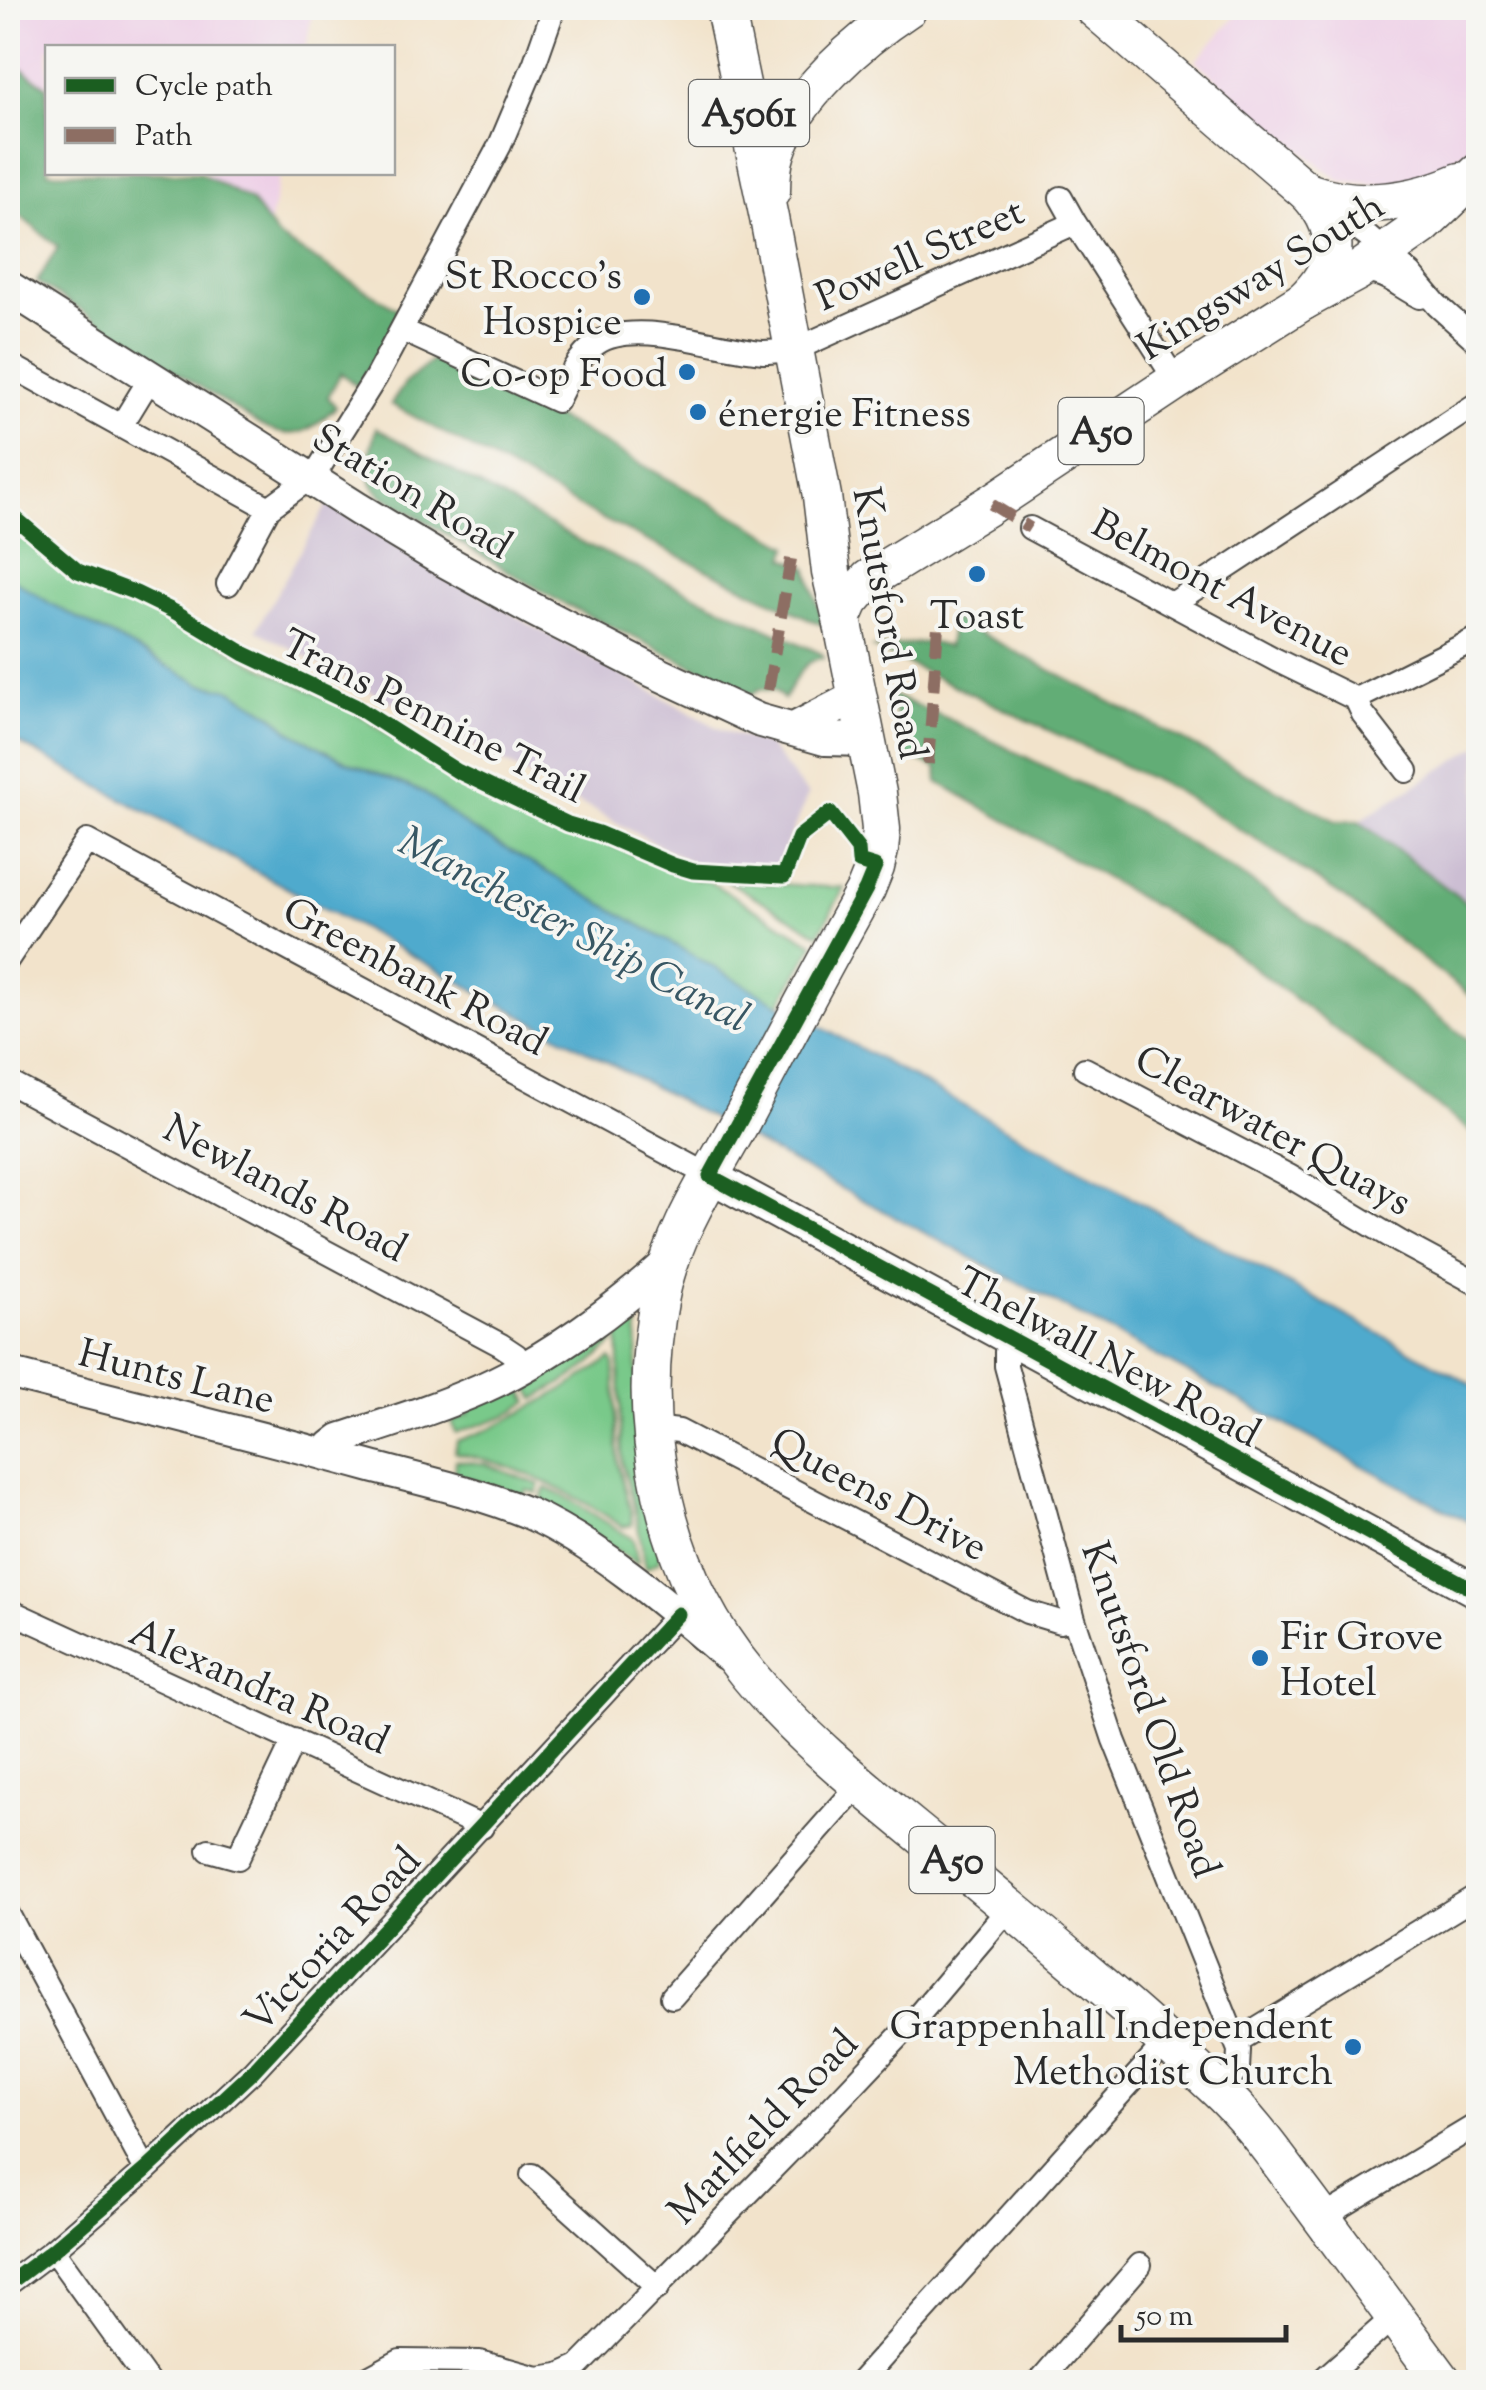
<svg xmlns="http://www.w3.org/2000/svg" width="1486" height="2390" viewBox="0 0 1486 2390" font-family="'Sorts Mill Goudy',serif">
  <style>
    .built { fill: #eed0e7 }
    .industrial { fill: #ccbed3 }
    .green { fill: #79c98a; stroke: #527a5a; stroke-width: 2.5 }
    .forest { fill: #62ad76; stroke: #466c50; stroke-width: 2.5 }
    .water { fill: #50aacd; stroke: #3e6a7c; stroke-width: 2.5 }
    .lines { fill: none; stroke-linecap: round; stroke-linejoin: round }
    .minor-casing { stroke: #494743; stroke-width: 26 }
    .tertiary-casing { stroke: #494743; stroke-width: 34 }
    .secondary-casing { stroke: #494743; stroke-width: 36 }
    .primary-casing { stroke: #494743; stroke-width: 41 }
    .trunk-casing { stroke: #494743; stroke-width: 41 }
    .minor { stroke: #fff; stroke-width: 22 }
    .tertiary { stroke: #fff; stroke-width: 30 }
    .secondary { stroke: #fff; stroke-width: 32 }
    .primary { stroke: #fff; stroke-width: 38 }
    .trunk { stroke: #fff; stroke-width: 38 }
    .quiet { stroke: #8d6e63; stroke-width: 12; stroke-dasharray: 25 12; stroke-linecap: butt }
    .cycleway-casing { stroke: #f6f6f2; stroke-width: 21 }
    .cycleway { stroke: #1b5e20; stroke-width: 15 }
    .poi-dot { fill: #1f6fb2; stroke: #f6f6f2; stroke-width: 4 }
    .labels { text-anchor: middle; stroke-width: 8; stroke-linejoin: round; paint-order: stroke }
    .shield { fill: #f6f6f2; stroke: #686867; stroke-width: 2.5 }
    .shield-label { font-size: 38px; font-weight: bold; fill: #2b2b2b }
    .street-label { font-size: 40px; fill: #2b2b2b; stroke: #f6f6f2 }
    .poi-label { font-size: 40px; fill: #2b2b2b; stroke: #f6f6f2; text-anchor: end }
    .water-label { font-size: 42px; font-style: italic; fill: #385764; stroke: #f6f6f2 }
  </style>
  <rect width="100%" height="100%" fill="#f6f6f2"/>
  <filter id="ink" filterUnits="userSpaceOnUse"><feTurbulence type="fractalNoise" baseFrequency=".01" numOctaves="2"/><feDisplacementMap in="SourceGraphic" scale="20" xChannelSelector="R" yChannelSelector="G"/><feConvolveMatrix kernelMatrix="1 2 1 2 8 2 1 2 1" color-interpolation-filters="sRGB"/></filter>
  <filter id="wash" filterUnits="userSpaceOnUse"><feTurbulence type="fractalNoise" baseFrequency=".0048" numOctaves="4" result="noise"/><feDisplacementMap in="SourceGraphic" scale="40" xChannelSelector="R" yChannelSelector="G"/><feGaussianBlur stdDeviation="2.25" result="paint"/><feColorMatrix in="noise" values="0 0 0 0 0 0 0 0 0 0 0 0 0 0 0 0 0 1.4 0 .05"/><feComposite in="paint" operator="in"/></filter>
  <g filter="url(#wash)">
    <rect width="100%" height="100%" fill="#f2e3cb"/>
    <!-- built -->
    <path class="built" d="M8,8h305l-7,39 -258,1 -1,62 -39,-25z
      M1243,8h235v134l-60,45 -78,-6 -86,-68 -58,-52z
      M148,173h132l-15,72z"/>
    <!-- industrial -->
    <path class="industrial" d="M328,503l201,121 193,106 46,15 40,50 -31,72 -83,-3 -438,-234z
      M1478,746v166l-119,-91z"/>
    <!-- green -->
    <path class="green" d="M8,521l86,65 71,25 88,52 102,48 43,30 45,27 128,63 26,8 99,40 12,2 106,63 -35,61 -313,-179 -43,-34 -76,-30 -57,-31 -16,-15 -43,-26 -30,-6 -150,-80 -43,-28z
      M727,881l117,7 -25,46z
      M629,1312l9,4 -2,98 3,58 22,84 -3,6 -12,6 -12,-63 -12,-41 -4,-134 1,-12z
      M611,1323l2,21 -34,29 -44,26 -9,-17z
      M611,1358l3,6 4,100 13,48 1,13 -9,2c-51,-35 -105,-62 -166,-74l-2,-2 2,-10 35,-13 36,-19 48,-27z
      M519,1383l10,19 -24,14 -49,17 -5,-11 18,-8 -1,-7z
      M456,1460l30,4 54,21 -3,8 -10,-3 -3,6 -69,-21z
      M546,1488l20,9 67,42 5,23 -2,1 -96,-61z"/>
    <!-- forest -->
    <path class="forest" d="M8,59l39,28 1,85 152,1 51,28 27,36 124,75 -44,75 -17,-14 -13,24 8,10c-26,24 -40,36 -75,19l-224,-144 21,-35 -50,-41z
      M434,359l135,65 220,122 -4,12 22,9 17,59 -226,-109 -207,-113 15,-22z
      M376,428l205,114 241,112 2,4c-21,0 -30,25 -40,41l-9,-8 -15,-2 -8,5 -192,-92 -179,-107c-22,-21 -11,-41 -5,-67z
      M952,618l384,203h23l119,91v90l-138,-107 -84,-56 -85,-51 -297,-140 55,-6 19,5z
      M891,695l51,21 194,95 117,72 98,67 127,97v90l-249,-188 -291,-167 -1,-14 -32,-13z"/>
    <!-- water -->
    <path class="water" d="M8,576l43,28 150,80 30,6 43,26 16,15 57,31 76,30 43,34 293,167 719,395v139l-636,-338 -834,-452z"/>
  </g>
  <g filter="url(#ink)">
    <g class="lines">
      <!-- minor casing -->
      <g class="minor-casing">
        <path id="minor" d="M1061,198l14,25 101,158
          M1325,205l43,32 43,37 26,31 41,37
          M1358,271c29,1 38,14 62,26
          M402,330l155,71c11,-22 19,-42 39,-57 37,-27 123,5 167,8 10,0 20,-1 31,-2l281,-127
          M8,364l261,144 -41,76
          M121,426l30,-49
          M269,508l41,-30 9,-10 57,-91 124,-232 35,-83 19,-54
          M1030,528l246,132 80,39 7,15 44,57
          M1172,604l306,-201
          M1356,699l122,-61
          M8,959l79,-118 623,335
          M1085,1069l204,107 111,66 78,42
          M8,1082l493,263 15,10 8,12
          M1010,1340l-4,12v14l68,253 40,121 125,310 -1,19 -19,22
          M652,1428l27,3 348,181 33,10 14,-3
          M8,1610l474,217
          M209,1850l29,8 56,-118
          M8,1914l138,256
          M672,1997l188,-213
          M1236,2042l242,-147
          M532,2175l126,113
          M1322,2218l156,-94
          M53,2250l95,132
          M8,2284l45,-34 93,-80 107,-99 425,-457
          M361,2382l39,-21 80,1 58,16 21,-3
          M561,2382l-2,-7 20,-9 238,-243 93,-98 99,-117
          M860,2382l306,-339
          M1039,2382l101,-117
          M1320,2382l75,-66"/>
      </g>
      <!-- tertiary casing -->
      <g class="tertiary-casing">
        <path id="tertiary" d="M8,1373c120,31 240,60 360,93 53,14 109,26 160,47 68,30 141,93 197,141
          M326,1455l5,-9 9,-7c49,-16 98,-31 145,-52 64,-29 132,-79 184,-126"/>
      </g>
      <!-- secondary casing -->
      <g class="secondary-casing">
        <path id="secondary" d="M8,287l350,222 78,47 98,54 119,61 105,49 67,19 42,1
          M794,729l64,-33
          M710,1176l768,416"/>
      </g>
      <!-- primary casing -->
      <g class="primary-casing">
        <path id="primary" d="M1307,192c52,18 103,12 153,-10
          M1303,301l55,-30 64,-45 56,-53"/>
      </g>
      <!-- trunk casing -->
      <g class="trunk-casing">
        <path id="trunk" d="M725,8l44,210 53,278 9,76 11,47 35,174 4,36 -2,21 -4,17 -9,22c-43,76 -83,153 -124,230 -31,57 -69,112 -82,177 -26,129 3,276 88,378 59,72 135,129 206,188 89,73 178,147 261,225 37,34 65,76 95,115 45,60 89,120 133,180
          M771,191c0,-13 1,-27 5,-39 18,-56 85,-113 132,-144
          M842,619l8,-18 19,-22 122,-75 185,-123 127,-80c37,-34 40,-71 4,-109l-213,-184"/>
      </g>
      <!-- minor -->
      <use href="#minor" class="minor"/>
      <!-- tertiary -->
      <use href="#tertiary" class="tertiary"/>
      <!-- secondary -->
      <use href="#secondary" class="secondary"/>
      <!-- primary -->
      <use href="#primary" class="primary"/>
      <!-- trunk -->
      <use href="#trunk" class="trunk"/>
      <!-- quiet -->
      <path class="quiet" d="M991,504l39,24
        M768,690l23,-131
        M928,764l10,-138"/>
      <!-- cycleway casing -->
      <g class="cycleway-casing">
        <path id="cycleway" d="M8,512l70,59 58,22 41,20 68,41 110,52 102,65 111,53 30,9 75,32 20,6 91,5 15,-39 31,-24 28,36 1,13 16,5 -9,22 -156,287 768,416
          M8,2284l45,-34 93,-80 107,-99 425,-457"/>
      </g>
      <!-- cycleway -->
      <use href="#cycleway" class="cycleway"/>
    </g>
  </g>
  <!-- markers -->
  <g class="poi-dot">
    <circle cx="642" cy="297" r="10"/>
    <circle cx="687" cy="372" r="10"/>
    <circle cx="698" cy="412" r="10"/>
    <circle cx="977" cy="574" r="10"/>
    <circle cx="1260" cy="1658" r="10"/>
    <circle cx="1353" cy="2047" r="10"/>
  </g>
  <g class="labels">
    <!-- shield labels -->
    <g class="shield">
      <rect x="689" y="80" width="120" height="66" rx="8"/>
      <rect x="1058.5" y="398" width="85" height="66" rx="8"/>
      <rect x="909.5" y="1827" width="85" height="66" rx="8"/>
    </g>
    <g class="shield-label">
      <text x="749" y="126">A5061</text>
      <text x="1101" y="444">A50</text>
      <text x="952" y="1873">A50</text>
    </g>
    <!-- street labels -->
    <g class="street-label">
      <text transform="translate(919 253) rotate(-24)" y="14">Powell Street</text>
      <text transform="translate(1260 275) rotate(-32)" y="14">Kingsway South</text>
      <text transform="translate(413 490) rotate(31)" y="14">Station Road</text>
      <text transform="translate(1223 587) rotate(28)" y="14">Belmont Avenue</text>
      <text transform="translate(891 623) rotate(80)" y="14">Knutsford Road</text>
      <text transform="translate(434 715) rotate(27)" y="14">Trans Pennine Trail</text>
      <text transform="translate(416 975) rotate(28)" y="14">Greenbank Road</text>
      <text transform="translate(1274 1129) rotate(29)" y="14">Clearwater Quays</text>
      <text transform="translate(286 1187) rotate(28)" y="14">Newlands Road</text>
      <text transform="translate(1109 1356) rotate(28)" y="14">Thelwall New Road</text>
      <text transform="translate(177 1375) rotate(14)" y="14">Hunts Lane</text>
      <text transform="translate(880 1493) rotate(28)" y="14">Queens Drive</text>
      <text transform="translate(260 1685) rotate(24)" y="14">Alexandra Road</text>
      <text transform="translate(1152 1709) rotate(71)" y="14">Knutsford Old Road</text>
      <text transform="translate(331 1939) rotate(-47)" y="14">Victoria Road</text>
      <text transform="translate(762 2126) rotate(-46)" y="14">Marlfield Road</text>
    </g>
    <!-- poi labels -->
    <g class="poi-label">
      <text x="622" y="288">St Rocco's<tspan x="622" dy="46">Hospice</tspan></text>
      <text x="667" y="386">Co-op Food</text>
      <text x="718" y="426" text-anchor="start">énergie Fitness</text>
      <text x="977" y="628" text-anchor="middle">Toast</text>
      <text x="1280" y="1649" text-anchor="start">Fir Grove<tspan x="1280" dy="46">Hotel</tspan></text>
      <text x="1333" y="2038">Grappenhall Independent<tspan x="1333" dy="46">Methodist Church</tspan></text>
    </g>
    <!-- water labels -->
    <g class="water-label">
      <text transform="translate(575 928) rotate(28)" y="15">Manchester Ship Canal</text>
    </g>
  </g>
  <!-- margin -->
  <rect width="1486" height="2390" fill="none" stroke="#f6f6f2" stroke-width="40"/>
  <!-- legend -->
  <rect x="45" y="45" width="350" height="130" fill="#f6f6f2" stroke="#a5a5a2" stroke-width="2.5"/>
  <rect x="65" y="78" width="50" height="15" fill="#1b5e20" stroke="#a5a5a2" stroke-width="2.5"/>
  <text x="135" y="95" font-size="30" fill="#2b2b2b">Cycle path</text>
  <rect x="65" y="128" width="50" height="15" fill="#8d6e63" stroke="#a5a5a2" stroke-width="2.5"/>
  <text x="135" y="145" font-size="30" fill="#2b2b2b">Path</text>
  <!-- scale -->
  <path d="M1121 2325v15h165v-15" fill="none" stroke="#2b2b2b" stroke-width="5"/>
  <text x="1136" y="2325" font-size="30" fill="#2b2b2b" stroke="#f6f6f2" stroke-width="8" paint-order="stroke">50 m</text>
</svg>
